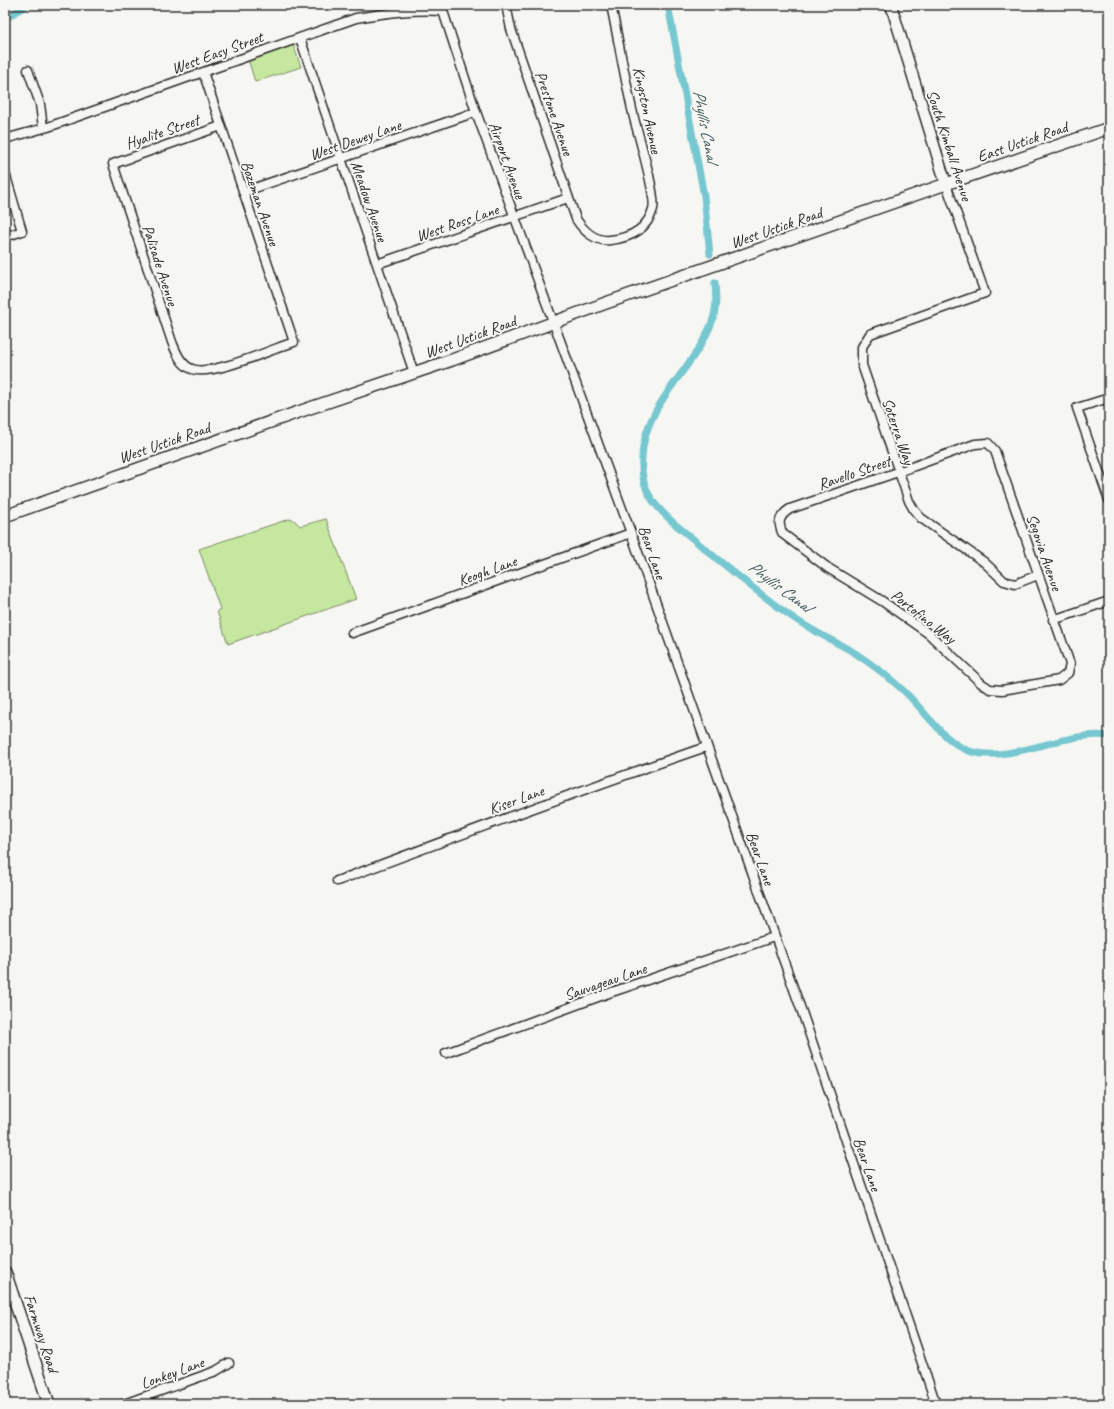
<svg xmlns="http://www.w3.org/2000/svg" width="1114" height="1409" viewBox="0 0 1114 1409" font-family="Caveat,sans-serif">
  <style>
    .green { fill: #c6e79f; stroke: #788965 }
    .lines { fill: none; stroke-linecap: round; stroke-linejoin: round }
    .canal { stroke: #77c7d1; stroke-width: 7 }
    .minor-casing { stroke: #2b2b2b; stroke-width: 11 }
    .tertiary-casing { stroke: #2b2b2b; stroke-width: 13 }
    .secondary-casing { stroke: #2b2b2b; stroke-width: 14 }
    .minor { stroke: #f6f6f2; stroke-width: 8 }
    .tertiary { stroke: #f6f6f2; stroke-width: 10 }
    .secondary { stroke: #f6f6f2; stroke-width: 11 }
    .labels { text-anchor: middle; stroke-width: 4; stroke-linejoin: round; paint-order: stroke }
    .street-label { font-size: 16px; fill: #2b2b2b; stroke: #f6f6f2 }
    .water-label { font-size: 17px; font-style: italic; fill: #425a5d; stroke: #f6f6f2 }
  </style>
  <rect width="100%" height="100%" fill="#f6f6f2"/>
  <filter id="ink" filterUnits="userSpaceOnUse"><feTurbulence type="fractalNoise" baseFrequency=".025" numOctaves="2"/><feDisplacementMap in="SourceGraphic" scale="8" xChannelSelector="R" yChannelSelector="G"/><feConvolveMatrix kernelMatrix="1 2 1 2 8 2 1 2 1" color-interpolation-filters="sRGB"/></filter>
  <g filter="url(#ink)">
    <!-- green -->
    <path class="green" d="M293,44l8,23 -46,15 -7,-23z
      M289,519l5,1 6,6 26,-7 30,80 -128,45 -11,-33 3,-2 -21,-60z"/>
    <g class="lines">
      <!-- canal -->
      <path class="canal" d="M668,5l36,191 6,58
        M5,19l21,-14
        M715,283c1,13 2,26 -3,39 -18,48 -68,81 -70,135 -1,15 1,29 9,41 6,10 16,19 25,27 38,31 76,64 116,92 20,14 42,24 63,36 18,12 35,25 50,39 20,19 41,53 67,60 41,11 94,-22 137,-16"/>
      <!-- minor casing -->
      <g class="minor-casing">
        <path id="minor" d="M441,5l35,107 155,421 171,479 134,392
          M506,5l5,24 65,190c7,11 19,23 34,21 20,-2 37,-10 43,-31 4,-12 -15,-75 -19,-91 -9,-38 -15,-75 -23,-113
          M300,38l114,335
          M28,70l12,34 3,24
          M203,72l91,270c-21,7 -84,35 -102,27 -11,-4 -16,-17 -20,-27l-59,-178 108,-38
          M5,139l43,-12 308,-109c30,-5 56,-9 87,-7
          M5,173l17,58 -17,6
          M946,184l39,109 -115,41 -8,13v18l47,136 5,9 7,8 63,44 20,19 11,3 23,-9
          M243,192l233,-80
          M377,264l191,-66
          M1109,398l-32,10 32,92
          M988,443l7,8 75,213 -2,9 -9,7 -57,10 -12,-1 -9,-6 -52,-49 -47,-33 -54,-33 -45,-34c-6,-11 -4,-18 7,-25l108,-37 77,-28z
          M1053,620l56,-19
          M352,633l279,-100
          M337,881c123,-46 245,-92 369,-134
          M446,1053l160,-59 168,-57
          M124,1404l92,-33 13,-8"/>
      </g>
      <!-- tertiary casing -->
      <g class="tertiary-casing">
        <path id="tertiary" d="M891,5l55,179"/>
      </g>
      <!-- secondary casing -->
      <g class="secondary-casing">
        <path id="secondary" d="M5,516l302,-107 145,-49 154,-57 340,-119 163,-56
          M5,1272l44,132"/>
      </g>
      <!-- minor -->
      <use href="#minor" class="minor"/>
      <!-- tertiary -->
      <use href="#tertiary" class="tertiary"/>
      <!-- secondary -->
      <use href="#secondary" class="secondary"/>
    </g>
  </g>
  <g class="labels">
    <!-- street labels -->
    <g class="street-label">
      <text transform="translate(217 52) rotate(-20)" y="6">West Easy Street</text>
      <text transform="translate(648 110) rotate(78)" y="6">Kingston Avenue</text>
      <text transform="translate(555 113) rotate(71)" y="6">Prestone Avenue</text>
      <text transform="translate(162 131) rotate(-19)" y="6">Hyalite Street</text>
      <text transform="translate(355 139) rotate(-19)" y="6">West Dewey Lane</text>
      <text transform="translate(1022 141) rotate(-19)" y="6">East Ustick Road</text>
      <text transform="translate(950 145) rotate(72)" y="6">South Kimball Avenue</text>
      <text transform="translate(508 160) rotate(70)" y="6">Airport Avenue</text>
      <text transform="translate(370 201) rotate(71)" y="6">Meadow Avenue</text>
      <text transform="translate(261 203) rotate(71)" y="6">Bozeman Avenue</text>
      <text transform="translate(457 222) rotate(-19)" y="6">West Ross Lane</text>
      <text transform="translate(776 227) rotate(-19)" y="6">West Ustick Road</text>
      <text transform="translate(161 265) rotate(72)" y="6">Palisade Avenue</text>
      <text transform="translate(470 336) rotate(-20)" y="6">West Ustick Road</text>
      <text transform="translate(899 431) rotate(71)" y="6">Soterra Way</text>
      <text transform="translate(164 442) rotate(-19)" y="6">West Ustick Road</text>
      <text transform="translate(854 472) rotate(-19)" y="6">Ravello Street</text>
      <text transform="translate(653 552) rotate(71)" y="6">Bear Lane</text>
      <text transform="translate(1045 552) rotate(71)" y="6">Segovia Avenue</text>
      <text transform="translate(487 570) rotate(-20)" y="6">Keogh Lane</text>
      <text transform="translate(924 616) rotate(38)" y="6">Portofino Way</text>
      <text transform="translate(516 799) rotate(-20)" y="6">Kiser Lane</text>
      <text transform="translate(761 858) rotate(70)" y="6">Bear Lane</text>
      <text transform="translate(605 981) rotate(-19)" y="6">Sauvageau Lane</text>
      <text transform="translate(868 1164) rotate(71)" y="6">Bear Lane</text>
      <text transform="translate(42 1333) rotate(72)" y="6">Farmway Road</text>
      <text transform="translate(172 1372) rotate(-20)" y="6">Lonkey Lane</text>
    </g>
    <!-- water labels -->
    <g class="water-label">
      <text transform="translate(706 126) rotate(79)" y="6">Phyllis Canal</text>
      <text transform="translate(780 586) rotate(37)" y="6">Phyllis Canal</text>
    </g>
  </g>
  <!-- margin -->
  <rect width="1114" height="1409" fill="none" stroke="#f6f6f2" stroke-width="20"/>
  <rect x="10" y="10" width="1094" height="1389" fill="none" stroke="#2b2b2b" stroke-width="1.5" filter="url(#ink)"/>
</svg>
